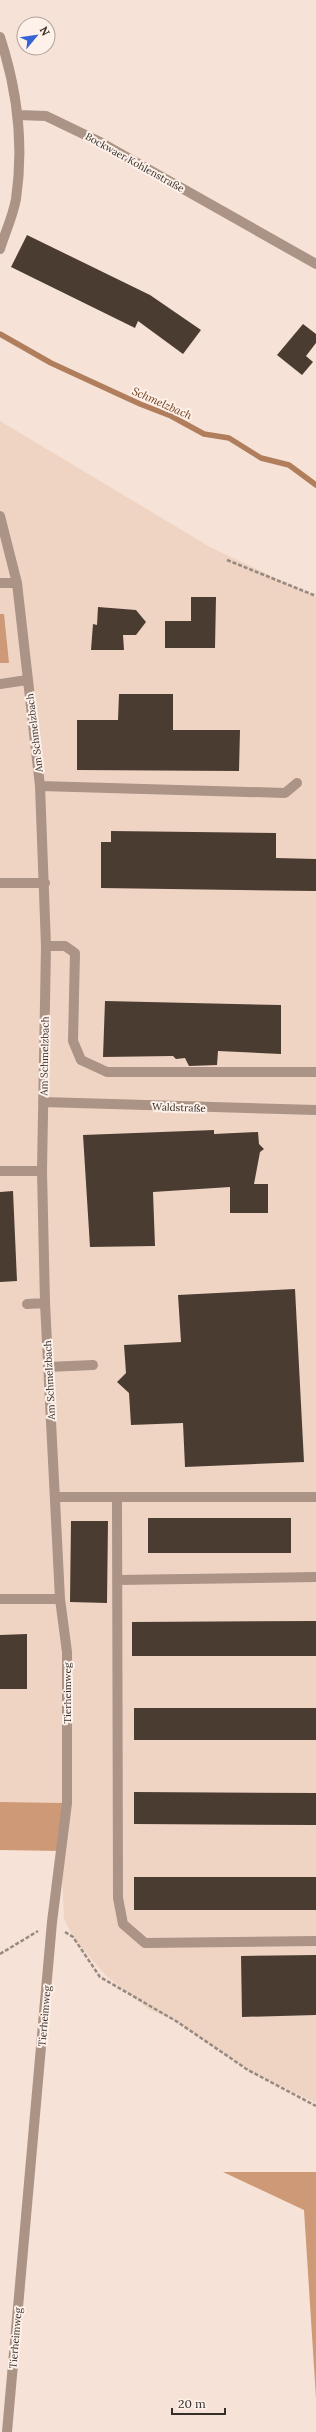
<svg xmlns="http://www.w3.org/2000/svg" width="316" height="2432" viewBox="0 0 316 2432" font-family="Lora,serif">
  <style>
    .built { fill: #efd4c4 }
    .forest { fill: #ce9977 }
    .lines { fill: none; stroke-linecap: round; stroke-linejoin: round }
    .stream { stroke: #b17e5d; stroke-width: 5.5 }
    .building { fill: #4b3c32 }
    .path { stroke: #988a81; stroke-width: 2.5; stroke-dasharray: 4 2; stroke-linecap: butt }
    .minor { stroke: #ab9385; stroke-width: 10 }
    .labels { text-anchor: middle; stroke-width: 4; stroke-linejoin: round; paint-order: stroke }
    .street-label { font-size: 10px; fill: #352e29; stroke: #fdf1ea }
    .water-label { font-size: 11px; font-style: italic; fill: #713d18; stroke: #fdf1ea }
  </style>
  <rect width="100%" height="100%" fill="#f6e2d6"/>
  <!-- built -->
  <path class="built" d="M0,421l210,126 106,50v1506l-68,-33 -72,-49 -26,-11 -44,-34 -33,-39 -9,-18 -3,-68 6,-48 -67,-1z"/>
  <!-- forest -->
  <path class="forest" d="M4,614l5,49h-9v-49z
    M0,1802l67,1 -6,48 -61,-1z
    M223,2172h93v226l-12,-188z"/>
  <g class="lines">
    <!-- stream -->
    <path class="stream" d="M0,334l51,29 89,41 31,12 33,18 25,4 32,20 28,7 27,20"/>
  </g>
  <!-- building -->
  <path class="building" d="M27,235l123,60 51,35 -18,24 -45,-33 -3,7 -124,-61z
    M303,324l13,10v9l-10,13 7,6 -11,13 -25,-20z
    M191,597h25l-1,51h-50v-27h26z
    M98,607l38,3 10,12 -10,13h-13l1,15h-33l2,-26 4,1z
    M119,694h54v36h67l-1,41 -162,-1v-50h41z
    M111,831l165,2v25l40,1v32l-215,-3v-46h10z
    M105,1001l176,4v49l-63,-3 -1,14 -28,1 -4,-8 -9,1 -3,-3 -70,1z
    M214,1130v4l44,-2 1,12 5,5 -4,3 -6,32h14v29h-38v-26l-77,5 2,54 -65,1 -7,-112z
    M13,1191l4,90 -17,1v-90z
    M295,1289l9,173 -119,5 -2,-44 -52,2 -2,-32 -12,-11 9,-9 -2,-28 57,-3 -3,-47z
    M148,1518h143v35h-143z
    M71,1521h37l-1,82 -37,-1z
    M316,1621v35h-184v-34z
    M27,1634v55h-27v-54z
    M134,1708h182v32h-182z
    M134,1792l182,1v32l-182,-1z
    M134,1877h182v33h-182z
    M316,1955v60l-74,2 -1,-61z"/>
  <g class="lines">
    <!-- path -->
    <path class="path" d="M227,560l89,36
      M65,1932l8,5 27,40 76,44 72,49 68,36
      M0,1954l38,-23"/>
    <!-- minor -->
    <path class="minor" d="M0,37c17,52 24,108 16,162 -3,17 -11,34 -16,50
      M18,115l28,1 54,26 216,122
      M0,516l17,67 23,203 6,160 -4,225 3,132 15,296 7,53v151l-15,119 -45,510
      M0,583h17
      M0,684l27,-4
      M40,786l245,7 12,-10
      M0,883h45
      M46,946h19l10,7 -2,88 8,19 26,12h209
      M43,1102l273,8
      M0,1171h42
      M27,1304l18,-1
      M48,1367l45,-2
      M56,1497h260
      M117,1498l1,400 5,26 22,19 171,-2
      M117,1580l199,-3
      M0,1599h60"/>
  </g>
  <g class="labels">
    <!-- street labels -->
    <g class="street-label">
      <text transform="translate(135 162) rotate(29)" y="4">Bockwaer Kohlenstraße</text>
      <text transform="translate(34 733) rotate(-97)" y="4">Am Schmelzbach</text>
      <text transform="translate(44 1056) rotate(-89)" y="4">Am Schmelzbach</text>
      <text transform="translate(179 1107) rotate(2)" y="4">Waldstraße</text>
      <text transform="translate(49 1380) rotate(-93)" y="4">Am Schmelzbach</text>
      <text transform="translate(67 1693) rotate(-90)" y="4">Tierheimweg</text>
      <text transform="translate(44 2016) rotate(-85)" y="4">Tierheimweg</text>
      <text transform="translate(15 2338) rotate(-85)" y="4">Tierheimweg</text>
    </g>
    <!-- water labels -->
    <g class="water-label">
      <text transform="translate(162 403) rotate(24)" y="4">Schmelzbach</text>
    </g>
  </g>
  <!-- north arrow -->
  <g transform="translate(36 36) rotate(61)"><circle r="19" fill="#fdf1ea" stroke="#ada39d"/>
  <path d="M0-3L7 15L0 10L-7 15Z" fill="#3565d5"/>
  <text y="-6" font-size="11" font-weight="bold" text-anchor="middle" fill="#352e29">N</text>
  </g>
  <!-- scale -->
  <path d="M172 2408v6h53v-6" fill="none" stroke="#352e29" stroke-width="2"/>
  <text x="178" y="2408" font-size="12" fill="#352e29" stroke="#fdf1ea" stroke-width="3" paint-order="stroke">20 m</text>
</svg>
